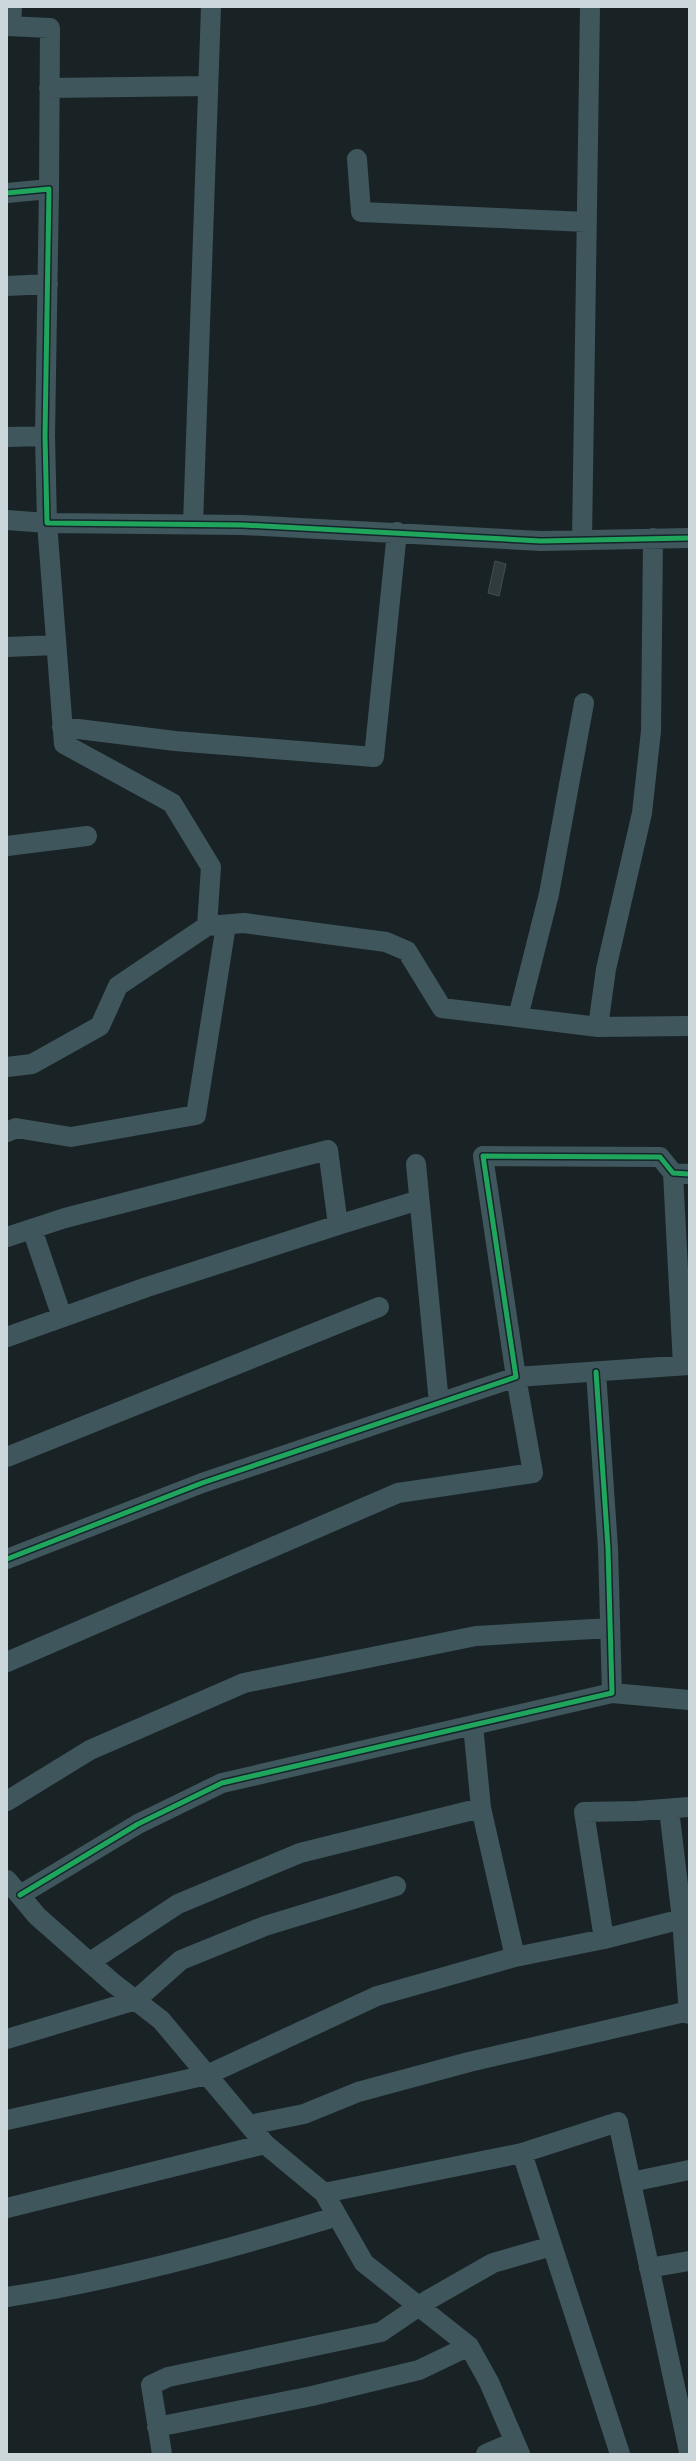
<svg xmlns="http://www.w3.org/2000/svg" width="696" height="2461" viewBox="0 0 696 2461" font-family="Lato,sans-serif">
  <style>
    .building { fill: #303b3e; stroke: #444d50 }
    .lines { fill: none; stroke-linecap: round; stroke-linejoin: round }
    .minor { stroke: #3f565c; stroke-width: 20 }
    .cycleway-casing { stroke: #13262c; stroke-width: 8 }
    .cycleway { stroke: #20a55d; stroke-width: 5 }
  </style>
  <rect width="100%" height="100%" fill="#192326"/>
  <!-- building -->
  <path class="building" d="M495,561l11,3 -7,32 -11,-3z"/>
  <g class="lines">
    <!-- minor -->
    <path class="minor" d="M7,26l43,2 -1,161
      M11,26l1,-19
      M49,88l159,-2
      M357,159l4,53 226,10
      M7,193l42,-4 -4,247 2,87 196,2 298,16 148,-3
      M7,286l41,-2
      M7,437l38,-1
      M7,520l40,3 17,221 108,59 39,64 -4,59 -89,60 -18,40 -68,38 -25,3
      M193,525l18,-518
      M582,540l8,-533
      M7,647l49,-2
      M62,727l113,14 199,16 23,-225
      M7,846l80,-10
      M207,926l37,-3 142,19 21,9 35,57 156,19 91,-1
      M518,1017l31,-123 35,-191
      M598,1027l8,-58 36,-156 9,-82 2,-193
      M7,1132l9,-4 55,9 125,-22 30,-190
      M416,1164l23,239
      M673,1173l10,192
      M338,1225l81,-25
      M32,1229l30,88
      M7,1237l58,-19 263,-68 10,75 -191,62 -140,50
      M7,1457l372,-150
      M7,1559l195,-76 314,-106 -33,-221 177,1 13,16 16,1
      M7,1662l391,-169 135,-20 -17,-96 173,-12
      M612,1693l77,7
      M473,1725l8,83 34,149
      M7,1801l83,-51 154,-67 232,-47 134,-8
      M669,1809l13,110 7,95
      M7,1880l30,36 76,67 48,37 104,124 59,49 40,70 105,83 20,36 31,72
      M20,1895l118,-71 84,-41 390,-90 -4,-145 -12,-176
      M604,1939l-20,-127 53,-1 52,-4
      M90,1962l88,-58 122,-51 181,-45
      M7,2039l129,-39 45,-40 84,-34 131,-40
      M7,2120l200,-45 170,-79 138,-39 89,-18 78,-20
      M249,2125l55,-11 54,-22 111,-30 220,-51
      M631,2182l58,-12
      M324,2193l198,-40
      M7,2208l258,-64
      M649,2268l40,-7
      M7,2297c109,-17 215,-46 321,-78l7,-7
      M157,2427l155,-31 107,-26 50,-24
      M162,2454l-11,-69 17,-8 213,-45 47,-32 65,-37 59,-17
      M486,2454l28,-12
      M620,2454l-98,-301 96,-31 71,330"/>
    <!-- cycleway casing -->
    <g class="cycleway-casing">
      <path id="cycleway" d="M7,193l42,-4 -4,247 2,87 196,2 298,16 148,-3
        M7,1559l195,-76 314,-106 -33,-221 177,1 13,16 16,1
        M20,1895l118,-71 84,-41 390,-90 -4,-145 -12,-176"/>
    </g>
    <!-- cycleway -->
    <use href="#cycleway" class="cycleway"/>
  </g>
  <!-- border -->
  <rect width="696" height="2461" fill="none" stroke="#ccd7db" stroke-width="16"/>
</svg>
